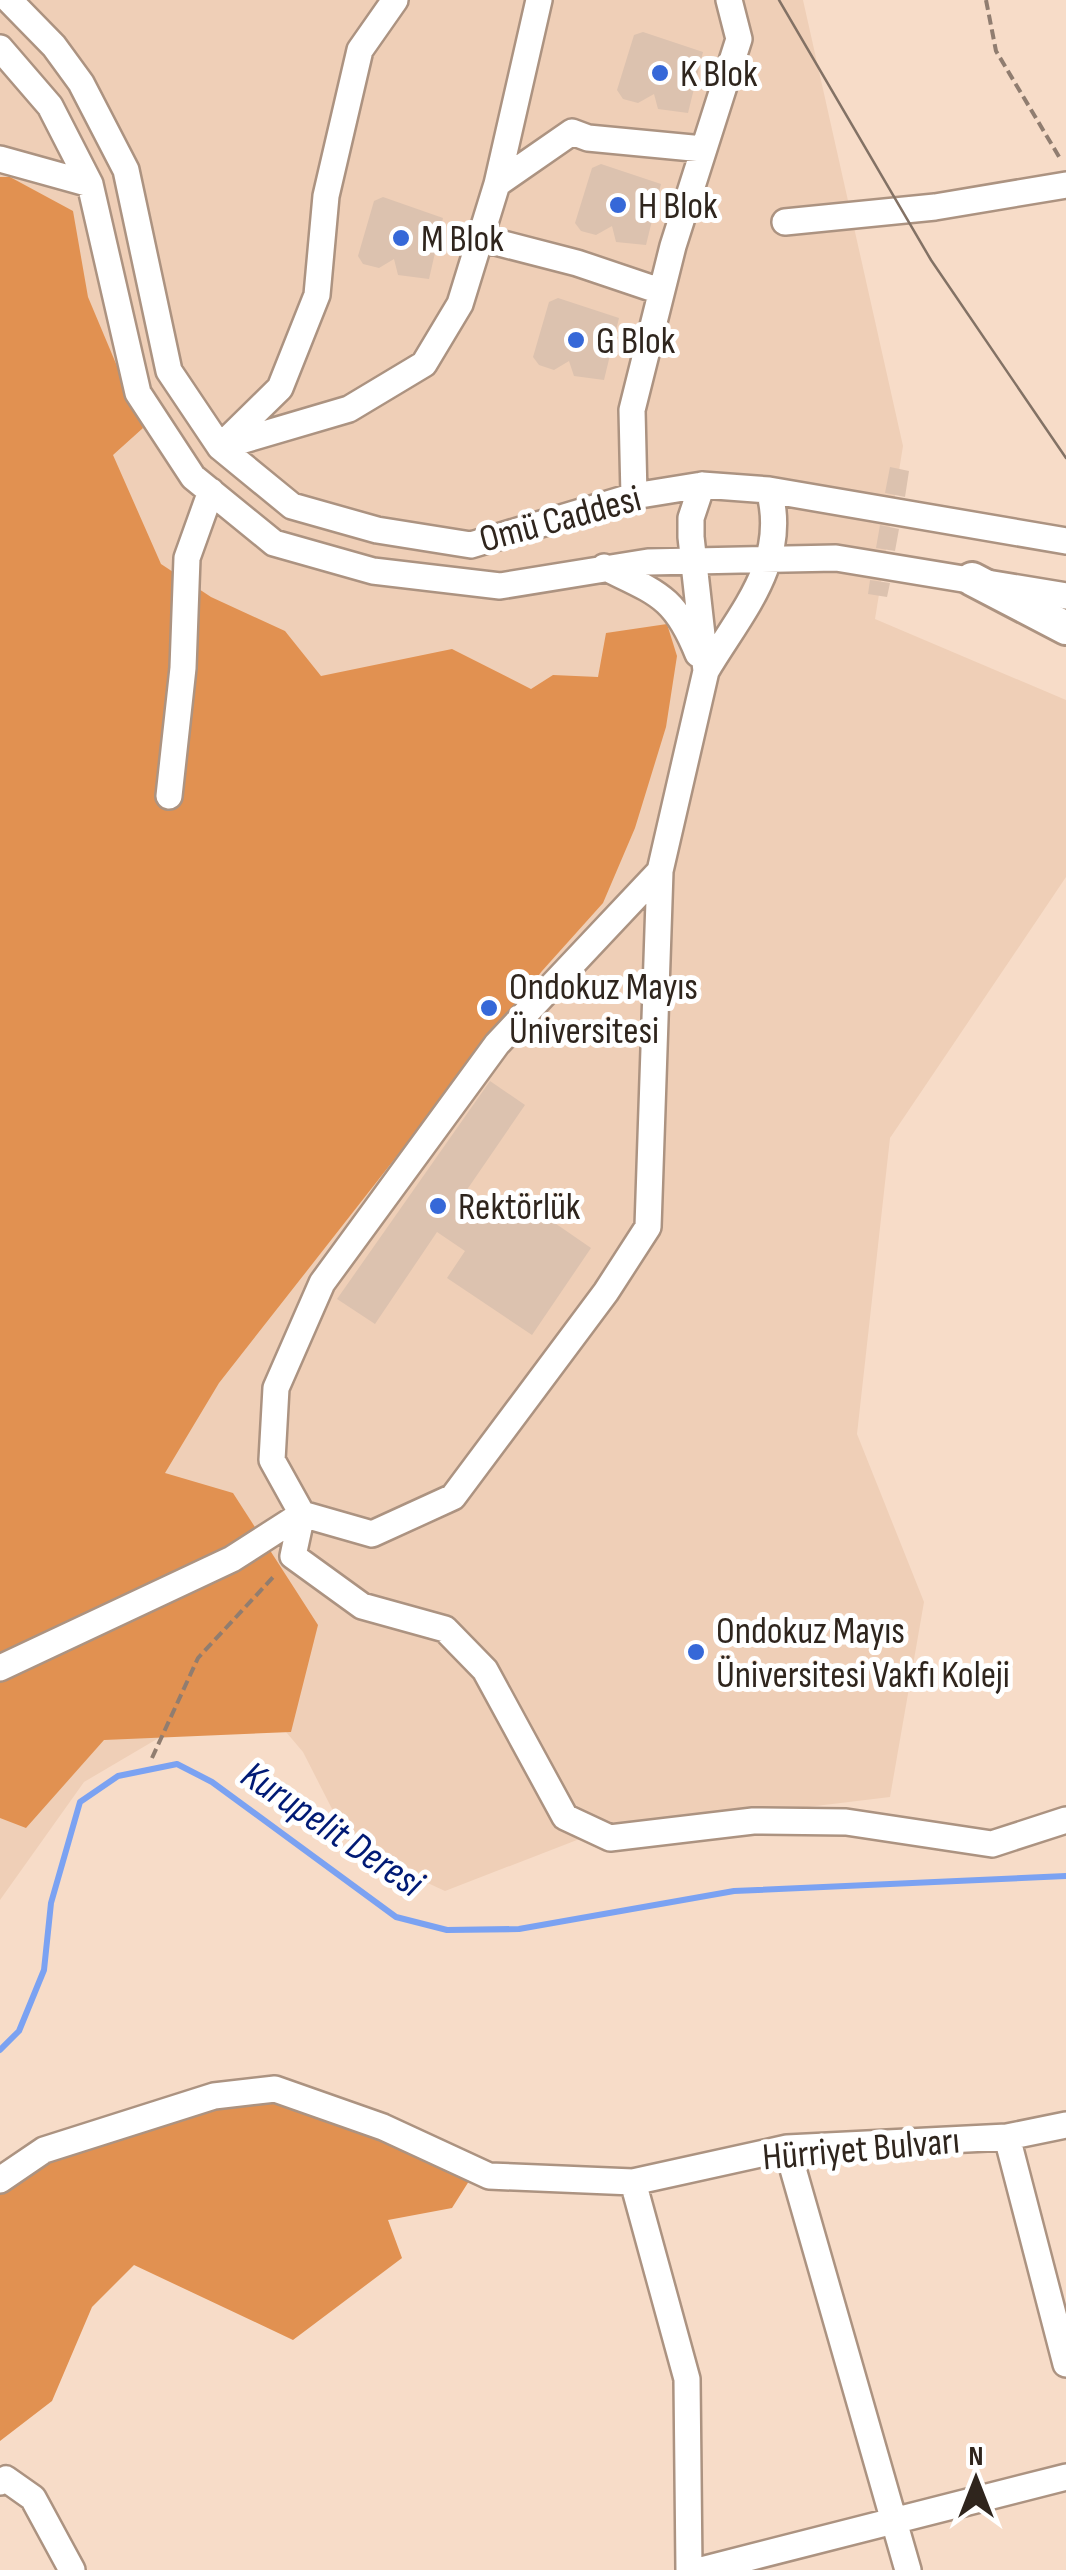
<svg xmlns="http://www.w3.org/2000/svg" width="1066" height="2570" viewBox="0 0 1066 2570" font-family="'Sofia Sans Condensed',sans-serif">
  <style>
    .built { fill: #efcfb7 }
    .forest { fill: #e19151 }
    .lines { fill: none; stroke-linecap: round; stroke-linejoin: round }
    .stream { stroke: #7ba2f2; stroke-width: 6 }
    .building { fill: #dcc2af }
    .minor-casing { stroke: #ac9381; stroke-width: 30 }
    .major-casing { stroke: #ac9381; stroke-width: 38 }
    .path { stroke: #907d70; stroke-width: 4; stroke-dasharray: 10 5; stroke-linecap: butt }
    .minor { stroke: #fff; stroke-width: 25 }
    .major { stroke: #fff; stroke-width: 32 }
    .tram { stroke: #837265; stroke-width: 2.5 }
    .poi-dot { fill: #3668d8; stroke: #fff; stroke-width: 4 }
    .labels { text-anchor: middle; stroke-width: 10; stroke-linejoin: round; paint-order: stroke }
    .poi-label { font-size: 38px; fill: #2f251d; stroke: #fff; text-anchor: start }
    .street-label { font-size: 38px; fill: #2f251d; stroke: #fff }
    .water-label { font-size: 40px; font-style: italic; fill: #001a75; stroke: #fff }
  </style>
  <rect width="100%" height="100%" fill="#f7dcc8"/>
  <!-- built -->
  <path class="built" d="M0,0h803l100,446 -28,173 191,81v177l-176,261 -33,296 67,168 -34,195 -295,36 -150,58 -93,-43 -49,-96 -56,-66 -163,96 -84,118z"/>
  <!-- forest -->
  <path class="forest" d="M0,177h10l63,34 15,86 55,131 -30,27 48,109 50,33 74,34 36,45 131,-27 79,40 22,-14 45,2 8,-44 61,-9 10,32 -11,71 -31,101 -32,75 -61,68 -323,412 -54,90 68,20 85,132 -27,107 -187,8 -78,88 -26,-10z
    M275,2089l201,81 -24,38 -64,12 14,38 -109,82 -159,-75 -42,42 -40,94 -52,40v-252l44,-39z"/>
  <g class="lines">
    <!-- stream -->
    <path class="stream" d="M0,2050l19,-19 25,-61 7,-67 29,-101 38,-26 59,-12 35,18 184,135 51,13 72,-1 215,-38 332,-15"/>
  </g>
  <!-- building -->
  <path class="building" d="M643,32l60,20 -15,61 -30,-4 -4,-15 -16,9 -15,-4 -6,-9 17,-55z
    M601,164l60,20 -15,61 -30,-3 -4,-16 -16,9 -15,-4 -6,-8 17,-55z
    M383,197l60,21 -14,61 -31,-4 -4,-16 -15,9 -16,-4 -5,-8 16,-55z
    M558,298l61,20 -15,62 -30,-4 -5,-15 -15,9 -15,-5 -6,-8 16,-55z
    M890,467l19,4 -4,26 -20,-4z
    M880,525l19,4 -4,22 -19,-3z
    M870,580l20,3 -3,14 -19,-3z
    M490,1081l35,24 -63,92 28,18 17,-25 84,58 -59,87 -85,-57 18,-27 -28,-19 -62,92 -38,-25z"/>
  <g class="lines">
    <!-- minor casing -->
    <g class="minor-casing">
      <path id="minor" d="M9,0l45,46 27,37 45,87 43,201 51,76 72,59 85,24 94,15 163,-49 68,-11 67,5 297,51
        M0,48l50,58 40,78 48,209 55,84 81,66 99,28 127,15 148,-24 188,-4 230,38
        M0,159l90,25
        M497,184l75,-52 16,6 115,11
        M785,222l150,-15 131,-22
        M480,238l97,25 83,28
        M223,444l57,-56 37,-93 9,-99 34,-146 35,-50
        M220,447l129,-38 75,-45 36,-60 37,-120 42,-184
        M634,496l-2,-86 41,-164 66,-207 -10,-39
        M604,567c53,26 71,29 94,87
        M706,671c35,-59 83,-109 63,-181
        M169,796l14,-128 4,-110 24,-67
        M660,871l-163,173 -175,239 -46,105 -4,72 30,54 70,20 81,-37 153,-205 42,-65 12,-356 46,-200 -15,-134v-19l11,-33
        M0,1668l232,-109 70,-45 -9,42 69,50 83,23 40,41 80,147 45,21 143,-17 93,1 146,22 74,-24
        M1007,2137l59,227
        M787,2148l121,422
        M0,2180l44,-30 170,-54 61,-7 108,38 106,49 144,6
        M0,2482l6,-3 27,19 39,72
        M689,2570l-2,-191 -54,-197 154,-34 220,-11 59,-12
        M701,2570l365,-93"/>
    </g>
    <!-- major casing -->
    <g class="major-casing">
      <path id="major" d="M972,579l94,49"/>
    </g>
    <!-- path -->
    <path class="path" d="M986,0l10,51 65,109
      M152,1758l46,-100 78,-84"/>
    <!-- minor -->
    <use href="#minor" class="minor"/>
    <!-- major -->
    <use href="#major" class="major"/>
    <!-- tram -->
    <path class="tram" d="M779,0l152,260 135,198"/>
  </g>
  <!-- markers -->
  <g class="poi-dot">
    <circle cx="660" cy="73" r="10"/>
    <circle cx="618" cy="205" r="10"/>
    <circle cx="401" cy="238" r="10"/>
    <circle cx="576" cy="340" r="10"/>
    <circle cx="489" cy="1008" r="10"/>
    <circle cx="438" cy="1206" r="10"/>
    <circle cx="696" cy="1652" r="10"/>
  </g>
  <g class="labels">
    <!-- poi labels -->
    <g class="poi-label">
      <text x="680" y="86">K Blok</text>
      <text x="638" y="218">H Blok</text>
      <text x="421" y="251">M Blok</text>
      <text x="596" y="353">G Blok</text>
      <text x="509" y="999">Ondokuz Mayıs<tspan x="509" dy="44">Üniversitesi</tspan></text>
      <text x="458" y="1219">Rektörlük</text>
      <text x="716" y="1643">Ondokuz Mayıs<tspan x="716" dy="44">Üniversitesi Vakfı Koleji</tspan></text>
    </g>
    <!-- street labels -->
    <g class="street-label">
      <text transform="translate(560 518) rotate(-15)" y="13">Omü Caddesi</text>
      <text transform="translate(861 2148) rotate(-5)" y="13">Hürriyet Bulvarı</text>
    </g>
    <!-- water labels -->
    <g class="water-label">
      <text transform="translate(333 1828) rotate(34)" y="14">Kurupelit Deresi</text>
    </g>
  </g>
  <!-- north arrow -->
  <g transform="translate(976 2480)" stroke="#ffffff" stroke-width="8" paint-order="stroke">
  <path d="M0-8L18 38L0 25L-18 38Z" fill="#2f251d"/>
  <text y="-15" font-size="28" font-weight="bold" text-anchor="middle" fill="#2f251d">N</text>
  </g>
</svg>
